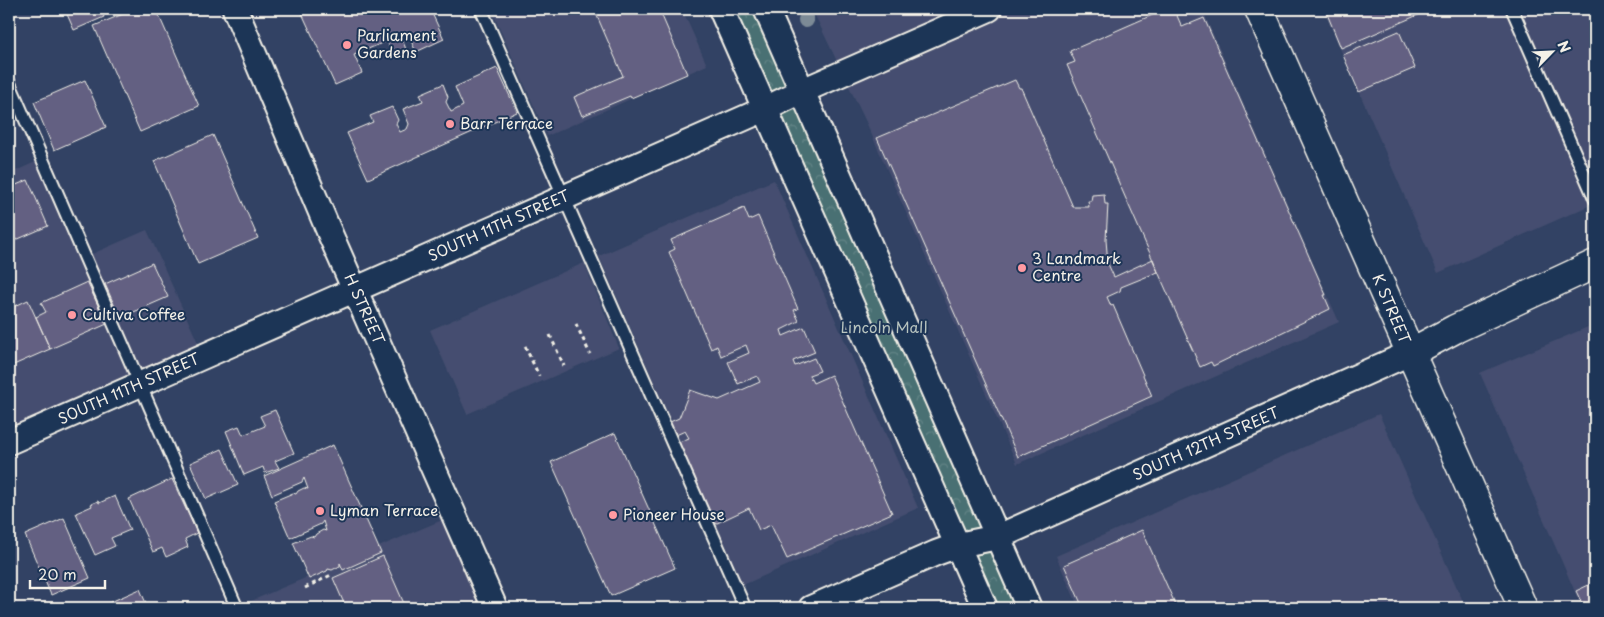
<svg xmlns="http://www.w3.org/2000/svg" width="1604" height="617" viewBox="0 0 1604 617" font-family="'Playpen Sans',sans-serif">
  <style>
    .built { fill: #454e6f }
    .park { fill: url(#park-crowns); stroke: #9eb0ae }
    .building { fill: #636182; stroke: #f4f1e8 }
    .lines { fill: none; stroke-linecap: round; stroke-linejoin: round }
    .service-casing { stroke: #f4f1e8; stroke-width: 15 }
    .minor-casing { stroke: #f4f1e8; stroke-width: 28 }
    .tertiary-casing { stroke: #f4f1e8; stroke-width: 31 }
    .primary-casing { stroke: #f4f1e8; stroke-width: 31 }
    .path { stroke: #f4f1e8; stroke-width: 3; stroke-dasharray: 4 4; stroke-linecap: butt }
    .service { stroke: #1d3557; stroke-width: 11 }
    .minor { stroke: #1d3557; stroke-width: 24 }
    .tertiary { stroke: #1d3557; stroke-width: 28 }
    .primary { stroke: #1d3557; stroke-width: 28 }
    .tree { fill: #7c8a96 }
    .poi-dot { fill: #ff9aa2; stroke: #1d3557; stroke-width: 2 }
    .labels { text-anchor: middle; stroke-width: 4; stroke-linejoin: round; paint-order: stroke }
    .poi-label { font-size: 15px; fill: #f4f1e8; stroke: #1d3557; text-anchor: start }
    .street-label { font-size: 15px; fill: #f4f1e8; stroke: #1d3557 }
    .park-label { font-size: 15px; fill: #b8c4bf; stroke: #1d3557 }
  </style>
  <defs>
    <pattern id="park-crowns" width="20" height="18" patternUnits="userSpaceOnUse" patternTransform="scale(1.25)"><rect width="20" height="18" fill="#497073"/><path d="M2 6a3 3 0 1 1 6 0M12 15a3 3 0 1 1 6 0" fill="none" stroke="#648587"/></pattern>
  </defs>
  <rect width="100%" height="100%" fill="#324264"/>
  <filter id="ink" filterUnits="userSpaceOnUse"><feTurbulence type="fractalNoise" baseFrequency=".02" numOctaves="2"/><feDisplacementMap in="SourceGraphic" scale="10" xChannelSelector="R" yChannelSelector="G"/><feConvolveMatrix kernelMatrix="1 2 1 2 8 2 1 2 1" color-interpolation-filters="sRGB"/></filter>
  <g filter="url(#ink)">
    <!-- built -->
    <path class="built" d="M491,9h191l25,56 -160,71z
      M812,9h390l137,313 -322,142 -150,-340z
      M1323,9h272v194l-157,70z
      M42,159l43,98 62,-27 57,126 -195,86v-268z
      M774,180l144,328 -175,77 -144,-329z
      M584,263l35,85 -152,66 -37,-84z
      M1595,324v284h-13l-102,-235z
      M1379,414l87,194h-387l-23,-52z
      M454,515l41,93 -258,-1z"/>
    <!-- park -->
    <path class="park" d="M721,9h45l263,599h-44z"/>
    <!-- building -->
    <path class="building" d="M75,9h41l-13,5 1,3 -30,13 -8,-18z
      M135,9h21l43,97 -59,26 -46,-106z
      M300,9h130l14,30 -28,13 -8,-18 -7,3 5,12 -13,6 -6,-14 -33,14 8,18 -27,12z
      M594,9h65l28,65 -56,24 -1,-2 -48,20 -8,-19 49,-21z
      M816,9h14l-12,5z
      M1166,9h8l8,18 22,-9 122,277h-2l6,14 -117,57 -2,-4 -11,5 -133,-302 8,-3 -5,-11z
      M1325,9h107l-91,39z
      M1586,9h9v4l-6,3z
      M1399,31l16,37 -56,24 -16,-37z
      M497,68l20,44 -149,67 -21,-46 26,-11 -3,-6 22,-9 6,13 -2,4 4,8 7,-3 2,-5 -6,-15 20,-8 -3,-7 23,-10 5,13 -2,5 5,10 12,-6 -8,-19z
      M85,80l21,47 -52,23 -20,-48z
      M1015,80l4,8h2l52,119h16l-1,-6h3l1,-6 12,-1 1,10h3l-2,36 2,24 6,13 39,-18 5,13 -37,15 -1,4 -13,6 4,9 2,-1 39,91 -134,61 -141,-319z
      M213,135l45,103 -60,26 -44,-103z
      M28,180l20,46 -39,17v-55z
      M744,208l5,12 9,-4 40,93 -4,1 5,11 -18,9 2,6 21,-9 11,25 -22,9 2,5 19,-8 6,13 -11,4 4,8 18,-8 61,138 -105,46 -16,-34 -12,5 -10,-22 -34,16 -36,-82 10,-4 -4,-7 -9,4 -6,-13 9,-4 11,-28 29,10 41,-18 -3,-6 -19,8 -10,-22 21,-9 -3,-8 -25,11 -4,-10 -6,3 -42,-97 6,-3 -4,-9z
      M152,263l16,34 -48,21 -15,-34z
      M87,282l20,42 -57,25 -14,-32 10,-5 -5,-9z
      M28,300l22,49 -41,18v-58z
      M275,410l19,43 -19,8 4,7 -14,5 -2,-6 -19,8 -18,-44 13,-5 4,9 22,-9 -5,-10z
      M615,433l60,135 -64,28 -60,-134z
      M333,445l48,108 -38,17 -3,-7v3l-8,4 -4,-1 -1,2 -18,8 -16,-36 18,-7 3,1 2,-3 7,-4 3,1 -3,-10 -2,3 -31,14 -16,-37 19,-8 3,1 2,-3 6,-3 4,1 -4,-11 -2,4 -30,13 -8,-19z
      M222,449l16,36 -32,14 -16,-36z
      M172,479l25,54 -12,6 3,8 -22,10 -4,-9 -9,4 -24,-53z
      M115,496l15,34 -19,8 4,8 -20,9 -19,-42 16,-7 -1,-2 7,-3 1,2z
      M64,518l26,60 -39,17 -26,-60z
      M1142,530l35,78h-94l-19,-43z
      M383,556l23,52h-60l-13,-30z
      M1595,582v26h-11l-8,-17z
      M140,589l8,19h-51z"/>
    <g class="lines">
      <!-- service casing -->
      <g class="service-casing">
        <path id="service" d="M481,9l264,599
          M1512,9l83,190
          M9,82l228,526"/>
      </g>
      <!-- minor casing -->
      <g class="minor-casing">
        <path id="minor" d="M235,9l96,227 164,372
          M721,9l264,599
          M766,9l263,599
          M9,442l756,-333 37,-18 187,-82
          M811,608l125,-55 22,-8 40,-8 412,-184"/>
      </g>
      <!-- tertiary casing -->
      <g class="tertiary-casing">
        <path id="tertiary" d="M1410,353l45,-24 140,-65"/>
      </g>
      <!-- primary casing -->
      <g class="primary-casing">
        <path id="primary" d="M1259,9l264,599"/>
      </g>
      <!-- path -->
      <path class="path" d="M576,324l14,30
        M550,335l14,31
        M525,346l14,30
        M305,588l26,-13"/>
      <!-- service -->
      <use href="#service" class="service"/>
      <!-- minor -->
      <use href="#minor" class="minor"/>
      <!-- tertiary -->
      <use href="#tertiary" class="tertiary"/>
      <!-- primary -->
      <use href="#primary" class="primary"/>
    </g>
    <!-- trees -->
    <circle class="tree" cx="806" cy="20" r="8"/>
  </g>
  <!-- markers -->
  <g class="poi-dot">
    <circle cx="347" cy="45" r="5"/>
    <circle cx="450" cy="124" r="5"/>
    <circle cx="1022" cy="268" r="5"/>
    <circle cx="72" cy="315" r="5"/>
    <circle cx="320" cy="511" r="5"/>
    <circle cx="613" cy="515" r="5"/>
  </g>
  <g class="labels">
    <!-- poi labels -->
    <g class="poi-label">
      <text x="357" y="41">Parliament<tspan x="357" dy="17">Gardens</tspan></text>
      <text x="460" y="129">Barr Terrace</text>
      <text x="1032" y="264">3 Landmark<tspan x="1032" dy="17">Centre</tspan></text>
      <text x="82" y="320">Cultiva Coffee</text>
      <text x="330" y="516">Lyman Terrace</text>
      <text x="623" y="520">Pioneer House</text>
    </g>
    <!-- street labels -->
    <g class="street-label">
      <text transform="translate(499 226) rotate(-24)" y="5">SOUTH 11TH STREET</text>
      <text transform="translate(364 309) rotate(66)" y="5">H STREET</text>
      <text transform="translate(1391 309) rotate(67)" y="5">K STREET</text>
      <text transform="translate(129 389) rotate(-24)" y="5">SOUTH 11TH STREET</text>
      <text transform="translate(1206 444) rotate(-24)" y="5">SOUTH 12TH STREET</text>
    </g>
    <!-- park labels -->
    <g class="park-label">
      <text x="884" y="333">Lincoln Mall</text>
    </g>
  </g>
  <!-- margin -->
  <rect width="1604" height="617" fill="none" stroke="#1d3557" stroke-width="30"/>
  <rect x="15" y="15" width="1574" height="587" fill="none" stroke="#f4f1e8" stroke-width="2" filter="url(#ink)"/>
  <!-- north arrow -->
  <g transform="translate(1552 52) rotate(66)" stroke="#1d3557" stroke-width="4" paint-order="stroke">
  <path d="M0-4L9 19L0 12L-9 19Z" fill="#f4f1e8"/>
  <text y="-8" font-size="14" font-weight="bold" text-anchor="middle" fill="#f4f1e8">N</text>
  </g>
  <!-- scale -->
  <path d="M30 580v8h75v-8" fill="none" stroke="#f4f1e8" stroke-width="2.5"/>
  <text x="38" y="580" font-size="15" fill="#f4f1e8" stroke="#1d3557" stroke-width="4" paint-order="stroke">20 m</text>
</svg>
